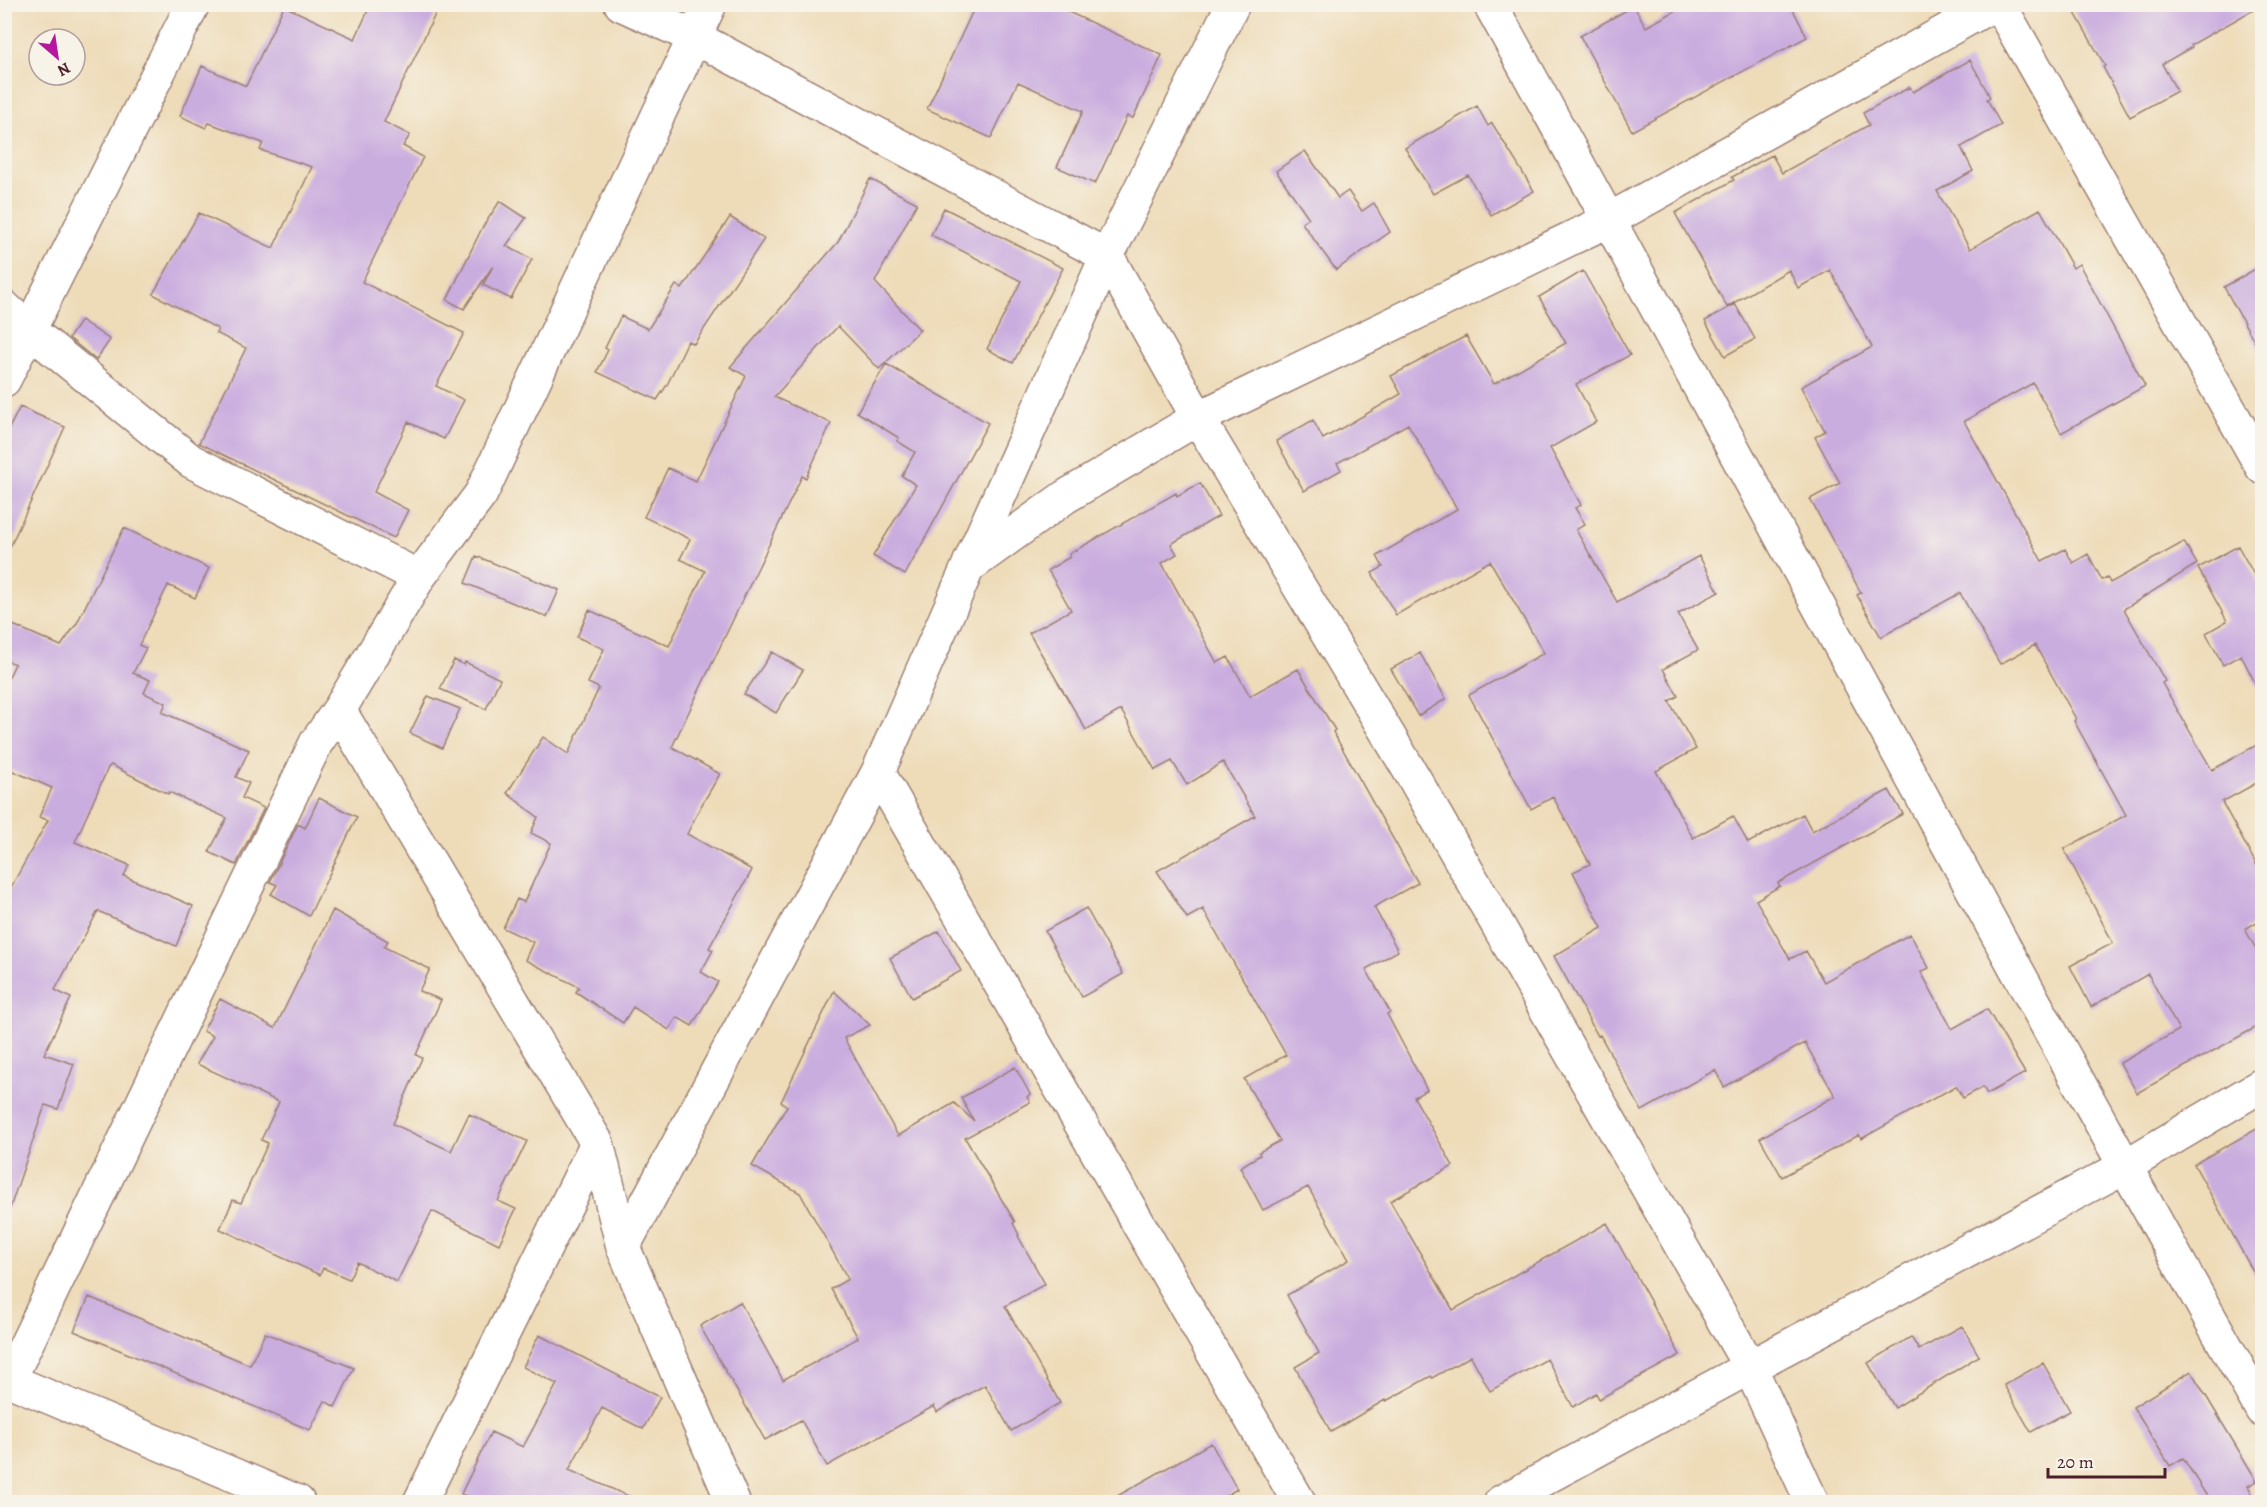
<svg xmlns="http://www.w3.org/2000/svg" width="2267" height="1507" viewBox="0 0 2267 1507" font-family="Alegreya,serif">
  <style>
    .building { fill: #caaddf }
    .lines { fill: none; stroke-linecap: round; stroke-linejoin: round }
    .minor-casing { stroke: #9c7e72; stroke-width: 36 }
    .minor { stroke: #fff; stroke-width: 33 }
  </style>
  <rect width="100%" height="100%" fill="#f7f3e8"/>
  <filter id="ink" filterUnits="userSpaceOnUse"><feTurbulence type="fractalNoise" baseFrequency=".0167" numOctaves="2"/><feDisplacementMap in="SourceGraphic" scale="12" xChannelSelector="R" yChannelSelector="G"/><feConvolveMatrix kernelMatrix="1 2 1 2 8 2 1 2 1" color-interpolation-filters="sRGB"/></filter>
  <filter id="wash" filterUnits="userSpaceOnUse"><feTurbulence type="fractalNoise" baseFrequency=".008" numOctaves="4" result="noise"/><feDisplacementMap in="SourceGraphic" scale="24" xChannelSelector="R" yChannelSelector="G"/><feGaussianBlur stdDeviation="1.35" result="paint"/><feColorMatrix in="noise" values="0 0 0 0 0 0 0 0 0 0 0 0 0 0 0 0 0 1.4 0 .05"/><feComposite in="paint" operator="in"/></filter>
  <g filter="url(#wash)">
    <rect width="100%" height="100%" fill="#eedcb9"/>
    <g id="blocks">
      <!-- building -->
      <path class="building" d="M371,4h69l-56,118 26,13 -7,11 20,11 -61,125 102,51 -28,53 28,14 -20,39 -36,-17 -34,70 34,18 -14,28 -195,-95 47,-95 -30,-15 2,-4 -65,-35 46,-81 74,35 39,-81 -52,-17 3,-7 -54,-20 -3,5 -26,-12 22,-50 44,20 38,-80 71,33z
        M976,4h75l111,51 -29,63 -6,-2 -32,68 -38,-17 26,-56 -65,-29 -27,56 -64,-29z
        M1688,4h102l17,33 -175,94 -52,-95 54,-30 12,21z
        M2070,4h192v1l-71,40 1,2 -30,17 15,27 -47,26 -27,-50 2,-1z
        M1970,60l20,37 -3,2 14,26 -40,22 12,24 -36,20 33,58 70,-40 33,59 6,-4 66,122 -84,47 -28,-50 -69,38 78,140 23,-12 8,14 15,-9 14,26 5,-3 3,6 74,-41 13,22 -73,45 41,72 -3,2 50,87 50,-28v38l-40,22 40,73v44l-17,10 17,31v64l-125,69 -17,-30 59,-33 -31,-56 -57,33 -21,-41 43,-23 -49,-94 62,-34 -52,-94 2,-2 -41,-74 -35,19 -40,-71 -79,44 -24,-42 4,-2 -51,-94 30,-16 -25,-46 10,-6 -24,-44 71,-40 -42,-77 -32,18 -9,-18 -62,37 -52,-94 59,-33 -2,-3 40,-22 10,18 87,-48 -6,-12 47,-26 3,5z
        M1477,106l11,20 4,-3 42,68 -43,24 -23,-40 -35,19 -28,-46z
        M1305,151l33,47 10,-7 14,20 12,-8 16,29 -54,38 -34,-47 7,-5 -33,-47z
        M870,179l47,24 -42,79 45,48 -41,39 -41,-43 -64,71 57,26 -25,55 -4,-2 -130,271 48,27 -19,32 -14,28 65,36 -43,78 4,2 -12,22 17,10 -26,44 -15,-9 -8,13 -36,-23 -10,16 -47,-31 3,-5 -54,-27 8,-18 -30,-14 14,-29 7,3 27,-59 -20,-10 7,-16 -31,-24 36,-56 25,17 31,-66 -11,-5 16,-34 -27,-12 12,-27 80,36 36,-75 -25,-12 10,-20 -46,-22 24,-49 28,13 50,-105 -16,-9 108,-125z
        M500,201l26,17 -20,28 26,13 -21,40 -28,-14 10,-19 -29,43 -17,-9 35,-72z
        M944,208l119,60 -50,95 -26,-14 34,-68 -90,-46z
        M730,217l34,22 -70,105 -6,-3 -21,44 -10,15 -60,-28 11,-22 -3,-2 16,-32 27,13 28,-44 6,4z
        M2262,265v90l-38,-68z
        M1583,271l47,84 -54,29 20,38 -46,26 31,57 -6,3 10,16 -9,6 41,72 82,-46 20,36 -41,22 20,36 -35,19 15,27 -9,5 27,48 -40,22 37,67 40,-22 15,27 55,-29 9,17 77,-41 14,24 -125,69 2,3 -24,14 34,59 16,-8 18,31 86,-48 19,34 -8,4 31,57 35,-20 38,64 -38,21 -4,-7 -20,11 -7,-12 -95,53 -2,-4 -77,42 -22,-39 75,-42 -30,-53 -81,44 -9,-17 -73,41 -42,-76 -2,1 -44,-80 48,-28 -29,-56 17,-8 -37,-67 -22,12 -62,-114 75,-42 -54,-92 -94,54 -24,-42 11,-6 -6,-11 80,-47 -49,-85 -71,39 4,7 -37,21 -28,-50 37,-21 10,19 78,-45 -10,-18 75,-40 28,48 72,-41 -27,-46z
        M1735,304l20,35 -30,17 -20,-35z
        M81,320l29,20 -14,20 -27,-22z
        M886,364l102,59 -83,152 -32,-19 43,-71 -14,-9 13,-24 -18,-11 2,-3 -42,-26z
        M20,407l45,20 -61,133v-122z
        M1200,483l19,33 -48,28 6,10 -15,9 55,100 11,-6 22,39 48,-27 37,61 -2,2 85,151 -44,24 24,44 -32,18 24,43 -3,2 40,76 -13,7 39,69 -63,35 63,109 154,-87 73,132 -81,44 -3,-6 -23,14 -26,-48 -57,32 -19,-35 -39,22 -1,-2 -45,25 -1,-1 -54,32 -36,-65 24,-14 -32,-58 62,-35 -41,-73 -45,23 -23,-43 20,-12 -1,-3 21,-11 -36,-62 42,-24 -83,-146 -16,9 -30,-47 98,-55 -32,-54 -36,23 -15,-24 -17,9 -34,-60 -35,20 -57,-97 42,-23 -23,-40 22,-13 -1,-3 107,-61 1,3z
        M124,528l85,40 -14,30 -27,-13 -29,60 7,3 -13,25 17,7 -6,13 22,10 -4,9 87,38 -13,27 13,6 -7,15 22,10 -28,57 -27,-13 18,-34 -58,-26 -1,2 -57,-29 -3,3 -33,74 54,23 -5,11 69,30 -17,40 -78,-35 -43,79 16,8 -27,56 30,10 -16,45 -13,-4 -35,103 -6,-1v-307l44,-80 -9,-3 13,-29 -48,-21v-80l11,-23 -11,-5v-38l57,25 16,-23z
        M2238,546l24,43v108l-21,-42 -18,10 -17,-32 21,-12 -29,-53z
        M476,556l83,34 -12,27 -82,-34z
        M772,652l31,18 -27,43 -32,-19z
        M1420,653l26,46 -28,17 -27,-47z
        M454,660l10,5 1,-3 35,17 -14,30 -46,-20z
        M428,696l32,13 -18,39 -32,-15z
        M319,798l38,19 -48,99 -38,-22 6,-9 -7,-3 28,-58 7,4z
        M1086,908l37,66 -41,23 -37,-66z
        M333,910l55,31 -4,6 46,22 -11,22 22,9 -25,55 6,3 -29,66 58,27 18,-37 58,27 -29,60 18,8 -17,35 -67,-33 -35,71 -40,-20 -8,17 -26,-11 -3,7 -100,-46 13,-29 8,3 27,-60 -7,-3 18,-38 -82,-38 16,-28 -10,-5 17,-32 55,29z
        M939,931l22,40 -49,27 -22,-40z
        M834,991l36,34 -26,13 54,98 56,-33 20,18 -13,-23 54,-31 15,27 -3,3 3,5 -65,36 50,84 -2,1 6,12 -1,1 27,48 -40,22 55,97 -49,28 -26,-46 -48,27 -3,-6 -107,60 -26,-46 -36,20 -65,-114 40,-24 43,78 75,-42 -27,-49 17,-10 -48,-86 -48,-27 35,-60 -6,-4z
        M2262,1126v162l-68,-124z
        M89,1297l161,68 15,-32 89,35 -19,39 -10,-6 -15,29 -236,-99z
        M1962,1326l17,30 -84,52 -27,-45 43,-26 8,13z
        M539,1335l121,62 -17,32 -41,-21 -33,62 75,33h-164l-19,-9 30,-62 32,15 34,-63 -34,-17z
        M2043,1363l27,48 -39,21 -27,-47z
        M2191,1371l66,110 -9,5 9,17h-46l-28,-45 -13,8 -37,-59z
        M1211,1443l26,46 -23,14h-109z"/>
    </g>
  </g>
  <g filter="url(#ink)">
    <use href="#blocks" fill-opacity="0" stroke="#9c7e72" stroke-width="1.5"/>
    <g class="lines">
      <!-- minor casing -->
      <g class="minor-casing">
        <path id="minor" d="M621,4l73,33 413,219 91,162 216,360 336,589 62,135
          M1490,4c259,468 508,942 772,1406
          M1999,4l263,463
          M4,307l25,23 162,131 228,116
          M4,380l189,-376
          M969,564l138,-308 126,-252
          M339,710l258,433 26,104 110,255
          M878,772l421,730
          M623,1247l255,-475 90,-205 97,-70 133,-79 411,-198 385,-216
          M4,1378l294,124
          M9,1380l307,-637 23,-33 80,-133 62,-83 229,-490
          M420,1502l177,-359
          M1501,1502l249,-135 374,-200 138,-82"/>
      </g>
      <!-- minor -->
      <use href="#minor" class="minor"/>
    </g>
  </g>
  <!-- margin -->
  <rect width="2267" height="1507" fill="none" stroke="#f7f3e8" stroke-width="24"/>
  <!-- north arrow -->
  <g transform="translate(57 57) rotate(151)"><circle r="28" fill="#f7f3e8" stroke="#b29e9c" stroke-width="1.5"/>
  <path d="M0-4.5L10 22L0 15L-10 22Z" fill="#b5179e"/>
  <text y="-9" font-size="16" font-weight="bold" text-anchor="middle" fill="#4a1f2b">N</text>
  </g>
  <!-- scale -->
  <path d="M2048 1468v9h117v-9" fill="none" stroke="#4a1f2b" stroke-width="3"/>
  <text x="2057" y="1468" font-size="18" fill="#4a1f2b" stroke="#f7f3e8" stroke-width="4.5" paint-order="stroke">20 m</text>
</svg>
